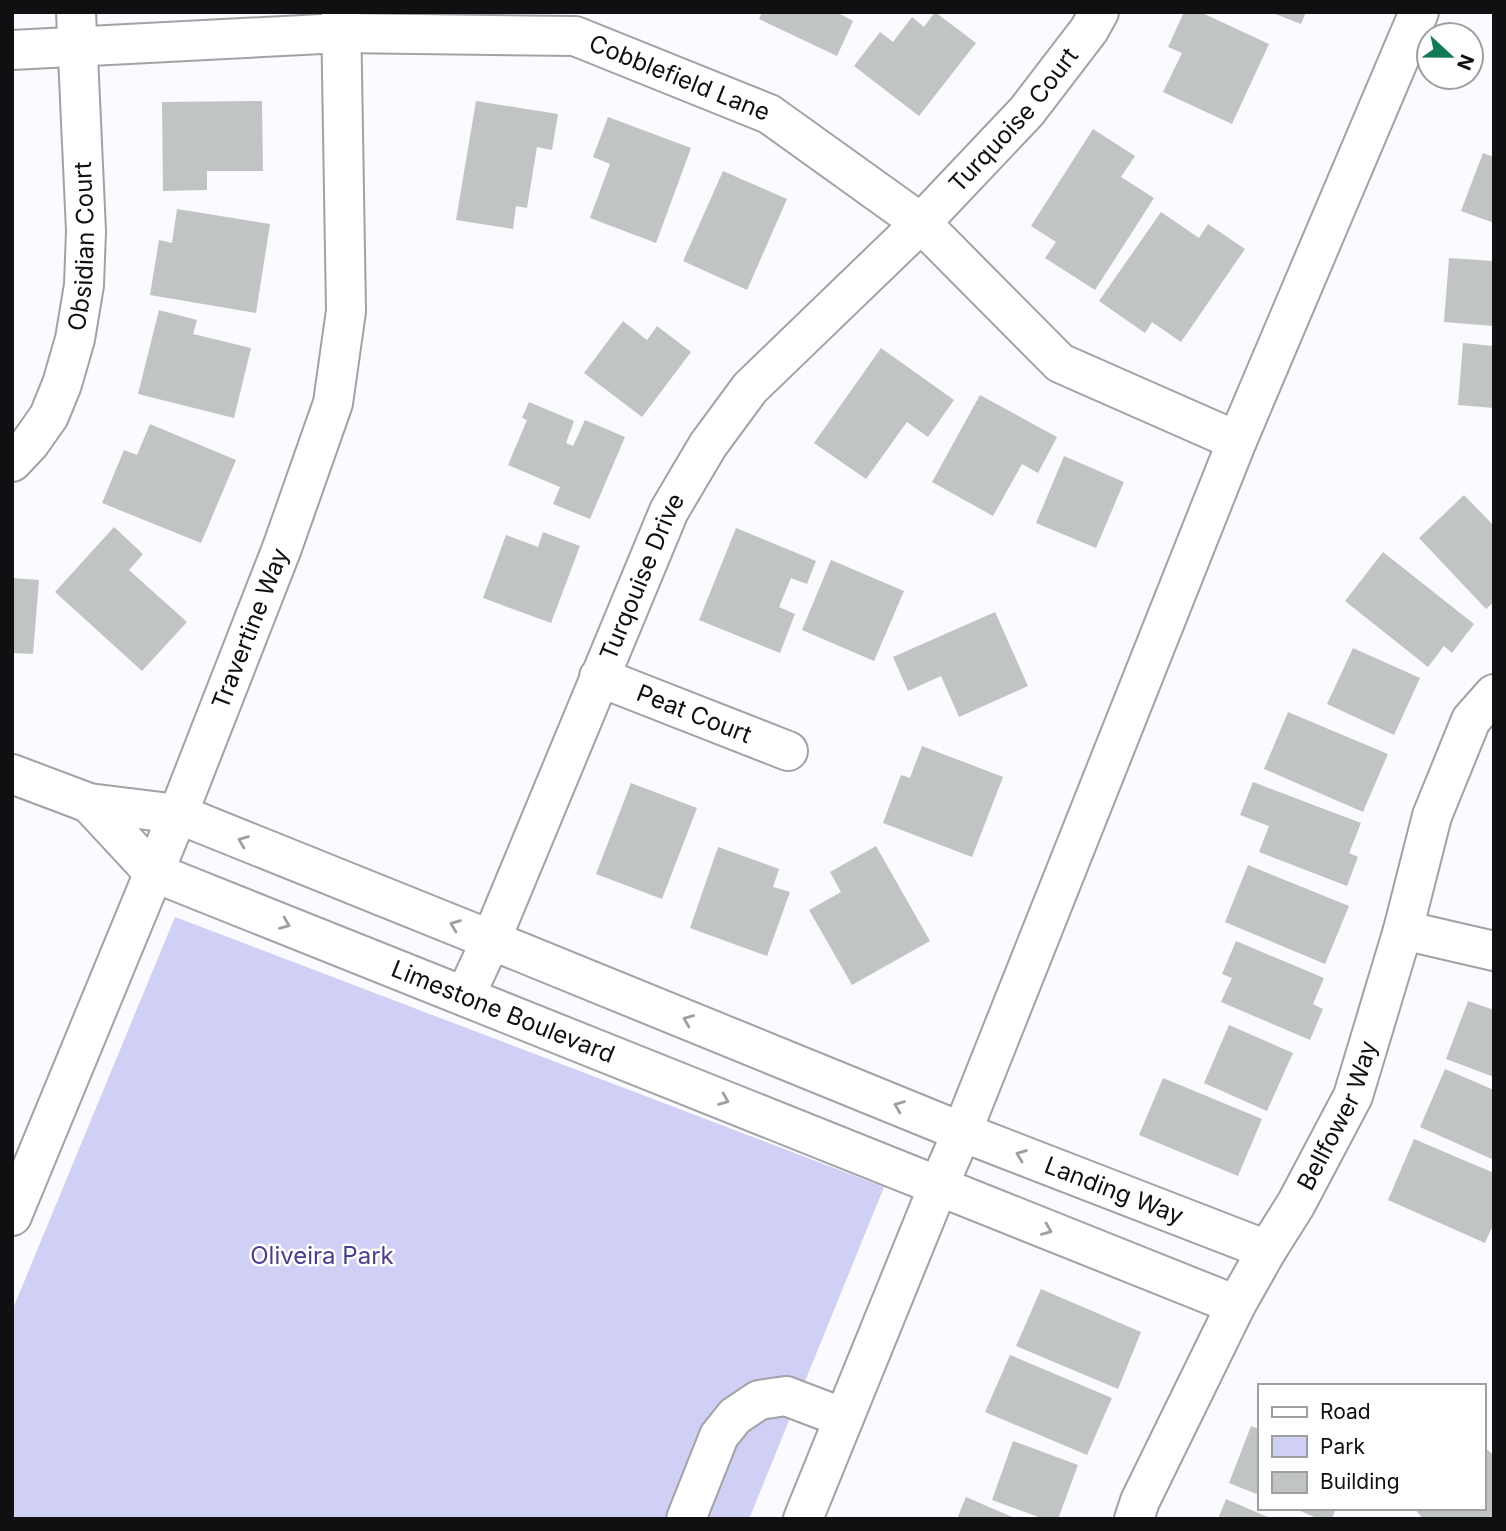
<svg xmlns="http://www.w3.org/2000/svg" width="1506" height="1531" viewBox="0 0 1506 1531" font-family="Inter,sans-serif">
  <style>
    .green { fill: #d0cff6 }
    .building { fill: #c0c4c2 }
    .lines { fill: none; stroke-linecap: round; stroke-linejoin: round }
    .minor-casing { stroke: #a2a2a6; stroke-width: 42 }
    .minor { stroke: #fff; stroke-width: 38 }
    .oneway { stroke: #9f9fa0 }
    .labels { text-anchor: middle; stroke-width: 5; stroke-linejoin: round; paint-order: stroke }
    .street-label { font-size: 24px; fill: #101012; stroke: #fff }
    .park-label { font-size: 24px; fill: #4a3b94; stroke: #fff }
  </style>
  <rect width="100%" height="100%" fill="#fafaff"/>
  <!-- green -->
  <path class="green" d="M175,917l709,270 -135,332h-737v-208z"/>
  <!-- building -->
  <path class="building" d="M762,12h79l-1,2 13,7 -16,35 -78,-37z
    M935,12l41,31 -57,73 -65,-50 26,-34 13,10 19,-25 12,10z
    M1184,12h16l69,32 -37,80 -69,-32 19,-39 -14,-6z
    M1270,12h36l-5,12z
    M262,101l1,70h-56v19l-44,1 -1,-89z
    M476,101l82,13 -6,36 -15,-3 -10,61 -11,-2 -3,23 -57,-9z
    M608,117l83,31 -35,95 -66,-25 20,-54 -17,-7z
    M1093,129l42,27 -14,21 33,21 -59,92 -50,-32 11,-16 -25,-16z
    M1483,153l11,4v66l-33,-12z
    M723,171l64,28 -40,91 -64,-29z
    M177,209l93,15 -14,89 -106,-18 9,-55 13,3z
    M1161,212l38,26 9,-14 37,25 -64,93 -29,-20 -7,11 -46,-32z
    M1449,258l45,3v65l-50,-4z
    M159,310l38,10 -4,14 58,14 -17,70 -96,-24z
    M623,321l24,19 10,-14 34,26 -49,65 -58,-44z
    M1463,343l31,3v62l-36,-3z
    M881,348l73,52 -26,37 -21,-15 -41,57 -52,-36z
    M980,395l77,42 -19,36 -16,-9 -29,52 -61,-34z
    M529,402l45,19 -8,22 7,3 12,-26 40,17 -35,82 -37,-15 7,-17 -52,-22 19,-45 -5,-2z
    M150,424l86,36 -35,83 -99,-40 22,-53 13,5z
    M1064,456l60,26 -28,66 -60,-25z
    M1464,495l30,31v76l-8,7 -67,-71z
    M114,527l29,27 -14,16 58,52 -45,49 -87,-79z
    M736,528l80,33 -9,23 -16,-6 -12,29 16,7 -15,39 -81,-33z
    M543,532l37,14 -29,77 -68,-25 23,-63 32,12z
    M1383,552l91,72 -22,29 -8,-7 -16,21 -83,-66z
    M831,560l73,31 -30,70 -72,-31z
    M12,578l27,2 -6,74 -21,-1z
    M995,612l33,74 -69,31 -18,-41 -33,15 -15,-34z
    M1353,648l67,30 -26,57 -67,-31z
    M1288,712l100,42 -25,58 -99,-43z
    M922,746l81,31 -31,80 -89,-34 18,-48 9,3z
    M1253,782l108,41 -12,30 9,4 -11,29 -88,-34 10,-26 -29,-11z
    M631,783l66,25 -35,91 -66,-25z
    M876,846l54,95 -78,44 -43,-75 32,-18 -11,-20z
    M718,847l61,22 -6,18 17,5 -23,64 -77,-28z
    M1248,865l101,41 -24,58 -100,-42z
    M1236,941l88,37 -11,26 10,5 -13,31 -89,-38 11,-24 -10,-4z
    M1468,1001l26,9v67l-48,-18z
    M1229,1025l64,28 -26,58 -63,-28z
    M1445,1069l49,21v70l-74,-33z
    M1163,1078l99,41 -24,57 -99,-41z
    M1414,1139l80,34v50l-9,20 -97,-43z
    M1041,1289l100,43 -23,57 -102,-43z
    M1010,1355l102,43 -25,57 -102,-43z
    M1251,1426l8,3v66l-30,-12z
    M1013,1441l65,24 -20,54h-14l-52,-19z
    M1483,1445l11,11v58l-5,5h-66l-9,-11h69z
    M966,1497l51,22h-60z
    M1226,1499l46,20h-54z
    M1293,1508h43l-4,11h-13z"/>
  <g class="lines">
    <!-- minor casing -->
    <g class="minor-casing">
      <g id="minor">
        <path id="s1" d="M12,50l329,-17 234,3 194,78 152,109 139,140 177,78"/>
        <path id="s2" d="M12,462l18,-19 19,-27 13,-32 13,-45 9,-54 2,-54 -10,-219"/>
        <path id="s3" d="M599,677l189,74"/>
        <path id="s4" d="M12,774l77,29 89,11 313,126 471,192 305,118"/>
        <path id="s5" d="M89,803l64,69 1083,433"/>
        <path d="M1403,930l91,21"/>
        <path id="s6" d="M465,996l26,-56 178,-429 39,-66 42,-57 171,-165 106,-112 62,-81 10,-18"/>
        <path id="s7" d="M12,1216l166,-402 104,-266 51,-145 13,-92 -5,-299"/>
        <path d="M686,1519l33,-83 16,-20 24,-16 27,-4 58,22"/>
        <path d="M803,1519l135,-332 24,-55 275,-691 182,-429"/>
        <path id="s8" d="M1134,1519l6,-18 96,-196 31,-55 29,-46 57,-108 50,-166 29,-114 39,-96 23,-26"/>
      </g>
    </g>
    <!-- minor -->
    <use href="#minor" class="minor"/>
  </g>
  <!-- one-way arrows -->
  <defs><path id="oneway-chevron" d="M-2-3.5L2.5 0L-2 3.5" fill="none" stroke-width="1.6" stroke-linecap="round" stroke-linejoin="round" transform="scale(1.75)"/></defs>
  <g class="oneway">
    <use href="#oneway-chevron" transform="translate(243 841) rotate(-158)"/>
    <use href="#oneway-chevron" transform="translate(285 924) rotate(22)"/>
    <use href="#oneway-chevron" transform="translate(455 925) rotate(-158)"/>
    <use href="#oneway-chevron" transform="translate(688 1020) rotate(-158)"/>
    <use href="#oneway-chevron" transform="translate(724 1100) rotate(22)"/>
    <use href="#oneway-chevron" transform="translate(899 1106) rotate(-158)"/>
    <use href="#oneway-chevron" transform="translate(1021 1155) rotate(-159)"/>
    <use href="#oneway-chevron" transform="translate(1047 1230) rotate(22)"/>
  </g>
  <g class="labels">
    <!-- street labels -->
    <g class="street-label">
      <text dy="8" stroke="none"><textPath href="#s1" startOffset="676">Cobblefield Lane</textPath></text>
      <text dy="8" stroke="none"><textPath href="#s6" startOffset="1050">Turquoise Court</textPath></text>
      <text dy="8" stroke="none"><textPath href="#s2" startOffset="234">Obsidian Court</textPath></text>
      <text dy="8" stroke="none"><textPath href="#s6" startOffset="455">Turqouise Drive</textPath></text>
      <text dy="8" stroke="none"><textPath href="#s7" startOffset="634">Travertine Way</textPath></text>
      <text dy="8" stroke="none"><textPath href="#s3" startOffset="102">Peat Court</textPath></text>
      <text dy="8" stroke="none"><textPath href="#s5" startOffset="471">Limestone Boulevard</textPath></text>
      <text dy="8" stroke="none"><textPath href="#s8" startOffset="453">Bellfower Way</textPath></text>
      <text dy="8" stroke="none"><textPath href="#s4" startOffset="1181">Landing Way</textPath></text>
    </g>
    <!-- park labels -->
    <g class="park-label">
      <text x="322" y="1264">Oliveira Park</text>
    </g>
  </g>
  <!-- border -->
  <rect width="1506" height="1531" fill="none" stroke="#101012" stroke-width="28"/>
  <!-- legend -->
  <rect x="1258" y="1384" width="228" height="126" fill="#ffffff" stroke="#9f9fa0" stroke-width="2"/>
  <rect x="1272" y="1407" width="35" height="10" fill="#ffffff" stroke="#9f9fa0" stroke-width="2"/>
  <text x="1320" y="1419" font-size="21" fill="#101012">Road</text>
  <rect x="1272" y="1436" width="35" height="21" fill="#d0cff6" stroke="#9f9fa0" stroke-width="2"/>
  <text x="1320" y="1454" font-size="21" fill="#101012">Park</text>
  <rect x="1272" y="1472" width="35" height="21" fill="#c0c4c2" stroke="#9f9fa0" stroke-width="2"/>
  <text x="1320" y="1489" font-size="21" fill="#101012">Building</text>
  <!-- north arrow -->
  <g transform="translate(1450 56) rotate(112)"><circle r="33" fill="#ffffff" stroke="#9f9fa0" stroke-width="2"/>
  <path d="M0-5L12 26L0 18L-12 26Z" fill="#0f7a54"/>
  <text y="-10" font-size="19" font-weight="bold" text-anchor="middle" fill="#101012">N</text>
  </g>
</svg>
